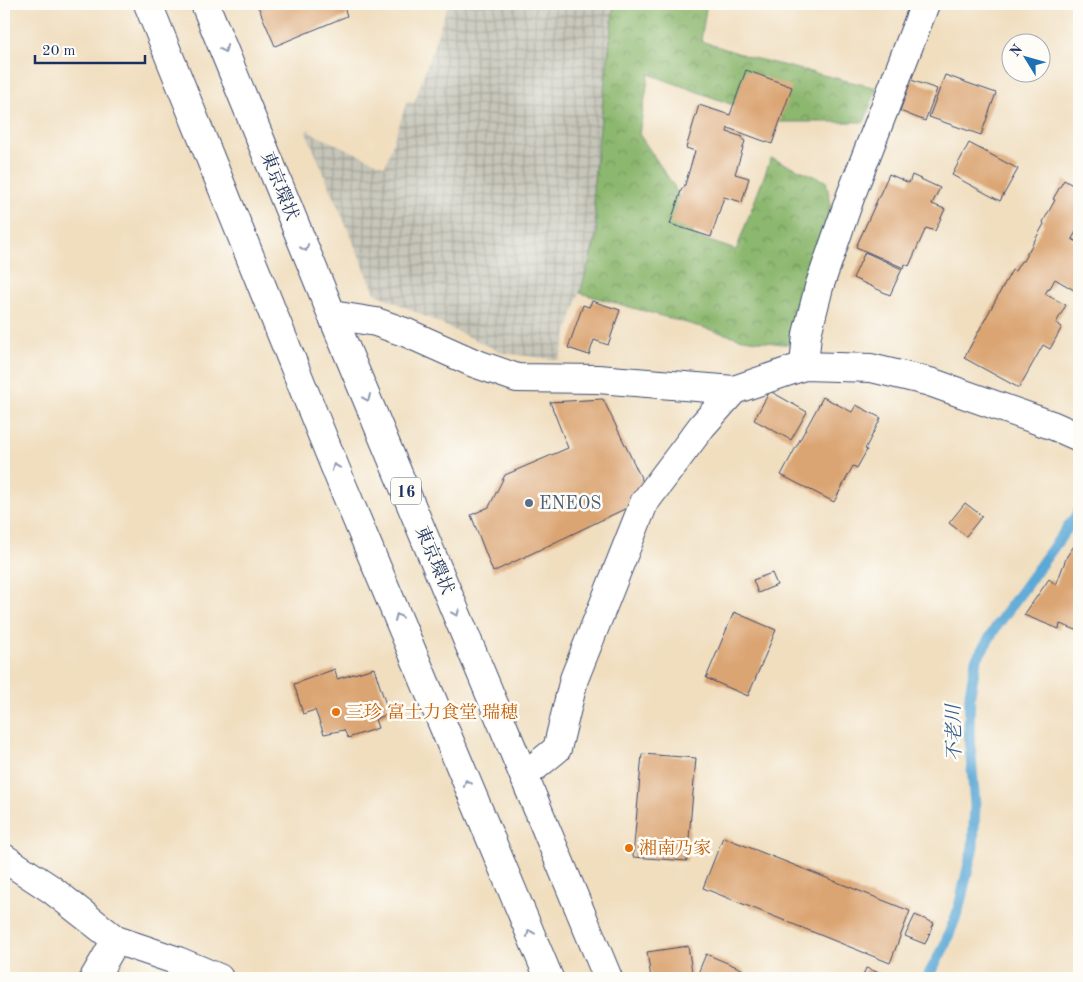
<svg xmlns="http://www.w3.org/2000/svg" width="1083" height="982" viewBox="0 0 1083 982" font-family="'Old Standard TT','Noto Serif JP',serif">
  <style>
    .industrial { fill: url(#industrial-grid) }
    .forest { fill: url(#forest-crowns); stroke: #547366 }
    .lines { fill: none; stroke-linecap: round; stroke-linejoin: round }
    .stream { stroke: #5da9d6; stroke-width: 11 }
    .building { fill: #dba573 }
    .minor-casing { stroke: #3b496d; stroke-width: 30 }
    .trunk-casing { stroke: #3b496d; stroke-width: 30 }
    .minor { stroke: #fff; stroke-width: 28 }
    .trunk { stroke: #fff; stroke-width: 28 }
    .oneway { stroke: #8d97ae }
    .service-dot { fill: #5c6f8a; stroke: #fdfcf7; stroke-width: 2 }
    .food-dot { fill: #e8710a; stroke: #fdfcf7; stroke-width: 2 }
    .labels { text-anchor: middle; stroke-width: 5; stroke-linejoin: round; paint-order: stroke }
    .shield { fill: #fdfcf7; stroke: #5f6c8c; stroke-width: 1 }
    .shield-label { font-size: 16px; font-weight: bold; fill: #1b2f5e }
    .street-label { font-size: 18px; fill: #1b2f5e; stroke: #fdfcf7 }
    .service-label { font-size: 18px; fill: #4e5e75; stroke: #fdfcf7; text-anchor: start }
    .food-label { font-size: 18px; fill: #c56008; stroke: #fdfcf7; text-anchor: start }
    .water-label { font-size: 19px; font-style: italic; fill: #325a88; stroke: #fdfcf7 }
  </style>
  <defs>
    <pattern id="industrial-grid" width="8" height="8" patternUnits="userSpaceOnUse" patternTransform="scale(1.25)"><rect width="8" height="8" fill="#c6c5b8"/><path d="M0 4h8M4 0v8" fill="none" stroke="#a0a099"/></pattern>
    <pattern id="forest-crowns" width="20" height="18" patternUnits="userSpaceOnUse" patternTransform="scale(1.25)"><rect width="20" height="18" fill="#8cb76e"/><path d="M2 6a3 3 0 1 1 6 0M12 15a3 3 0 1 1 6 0" fill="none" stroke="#72955e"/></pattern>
  </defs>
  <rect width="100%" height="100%" fill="#fdfcf7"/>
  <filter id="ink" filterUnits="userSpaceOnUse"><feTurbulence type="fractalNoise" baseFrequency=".02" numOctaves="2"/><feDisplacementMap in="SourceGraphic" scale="10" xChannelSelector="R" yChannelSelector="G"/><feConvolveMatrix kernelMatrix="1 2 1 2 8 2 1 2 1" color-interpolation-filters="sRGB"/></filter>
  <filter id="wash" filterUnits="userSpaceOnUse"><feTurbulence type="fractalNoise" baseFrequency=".0096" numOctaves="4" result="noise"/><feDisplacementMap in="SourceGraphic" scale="20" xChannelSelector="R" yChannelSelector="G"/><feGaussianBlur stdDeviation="1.12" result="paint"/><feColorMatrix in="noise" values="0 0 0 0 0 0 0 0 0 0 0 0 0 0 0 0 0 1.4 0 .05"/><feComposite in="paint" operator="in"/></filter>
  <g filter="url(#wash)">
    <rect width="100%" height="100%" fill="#f0debf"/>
    <!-- industrial -->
    <path class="industrial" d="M448,4h166l-21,185 4,45 -38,126 -56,-7 -128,-60 -69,-161 3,-3 2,4 74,33 22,-65 7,2z"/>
    <!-- forest -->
    <path class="forest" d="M614,4h70l22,5 -5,32 52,17 124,30 -13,34h-85l-130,-48 -10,60 35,52 20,50 42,14 35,-92 55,23 6,29 -31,88 -11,47 -47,-6 -163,-46 17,-59 -4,-45z"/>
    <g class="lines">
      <!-- stream -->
      <path class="stream" d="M927,978l17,-31 14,-36 15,-64 2,-42 -6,-73 1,-38 6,-34 20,-33 83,-115"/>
    </g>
    <g id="blocks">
      <!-- building -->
      <path class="building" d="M257,4h86l4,12 -72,30z
        M746,70l46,17 -20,57 -44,-16 -1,4 16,5 -1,2 3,2 -10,33 14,4 -7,24 -18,-5 -13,40 -41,-13 12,-36h2l11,-37 -9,-3 13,-43 31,10z
        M945,75l51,18 -15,42 -52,-18z
        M911,80l26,9 -12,32 -25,-10z
        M969,143l49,26 -18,32 -48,-26z
        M889,174l20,9 3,-8 28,13 -8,16 13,5 -10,22 -9,-3 -17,38 -4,-2 -1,4 -48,-21z
        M1064,180l12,7 -2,3 5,3v33l-7,13 7,4v50l-24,-14 -6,11 -1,-1 -3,5 21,11 -10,18 6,4 -12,22 -7,-4 -24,43 -55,-30 48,-88 3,1 6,-10h2l21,-37 -1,-2 12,-22 -2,-1z
        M865,252l37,17 -12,26 -37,-17z
        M592,301l28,9 -12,35 -14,-5 -5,15 -21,-7 15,-43 6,2z
        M770,391l37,21 -16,28 -37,-20z
        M823,397l29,15 4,-7 25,13 -16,31 2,1 -10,18 -4,-2 -19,36 -53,-27z
        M603,399l41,85 -11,21 -140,67 -22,-57 18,-8 16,-32 63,-27 -18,-46z
        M965,503l17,13 -16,20 -17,-13z
        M1074,546l5,2v83l-19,-7 -1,5 -35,-14 25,-36 7,6 11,-29z
        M772,573l5,12 -19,8 -5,-13z
        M734,612l42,18 -28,66 -42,-18z
        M374,668l15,46 -14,5 3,9 -30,10 -4,-8 -20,4 -9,-24 -12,4 -9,-30 41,-15 2,10z
        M642,754l54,4 -9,103 -54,-4z
        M723,837l187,74 -20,52 -187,-75z
        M915,915l19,8 -9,21 -20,-8z
        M688,946l5,32h-42l-4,-26z
        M706,954l38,16 -4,8h-44z
        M866,968l27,10h-31z"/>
    </g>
  </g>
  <g filter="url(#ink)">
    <use href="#blocks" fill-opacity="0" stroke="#3b496d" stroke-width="1"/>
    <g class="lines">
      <!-- minor casing -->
      <g class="minor-casing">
        <path id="minor" d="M332,315l44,7 31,11 67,30 43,15 81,1 136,11 70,-24 67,2 59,14 124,44 25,11
          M804,366l3,-32 12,-47 32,-92 74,-191
          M524,776l33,-27 17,-70 70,-176 58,-77 32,-36
          M4,858l47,31 65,51 62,21 41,17
          M94,978l22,-38"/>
      </g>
      <!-- trunk casing -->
      <g class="trunk-casing">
        <path id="trunk" d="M148,4l193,478 208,496
          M205,4l127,311 276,663"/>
      </g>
      <!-- minor -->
      <use href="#minor" class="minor"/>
      <!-- trunk -->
      <use href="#trunk" class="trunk"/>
    </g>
    <!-- one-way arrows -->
    <defs><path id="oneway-chevron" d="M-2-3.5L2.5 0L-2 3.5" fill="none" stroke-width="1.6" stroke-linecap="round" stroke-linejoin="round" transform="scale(1.25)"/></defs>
    <g class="oneway">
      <use href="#oneway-chevron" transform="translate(224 49) rotate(68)"/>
      <use href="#oneway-chevron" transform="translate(305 248) rotate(68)"/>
      <use href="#oneway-chevron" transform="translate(367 398) rotate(67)"/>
      <use href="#oneway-chevron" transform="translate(335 467) rotate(-112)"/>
      <use href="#oneway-chevron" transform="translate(456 613) rotate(67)"/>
      <use href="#oneway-chevron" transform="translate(398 617) rotate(-113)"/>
      <use href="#oneway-chevron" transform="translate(467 783) rotate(-113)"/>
      <use href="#oneway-chevron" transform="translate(530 933) rotate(-113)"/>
    </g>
  </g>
  <!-- markers -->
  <circle class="service-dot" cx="529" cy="503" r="5"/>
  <g class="food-dot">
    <circle cx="336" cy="712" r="5"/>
    <circle cx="629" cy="848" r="5"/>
  </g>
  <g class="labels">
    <!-- shield labels -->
    <rect class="shield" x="391" y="477.5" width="30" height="27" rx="4"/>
    <g class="shield-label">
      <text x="406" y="497">16</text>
    </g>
    <!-- street labels -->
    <g class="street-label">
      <text transform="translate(280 186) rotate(68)" y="6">東京環状</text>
      <text transform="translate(435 560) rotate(67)" y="6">東京環状</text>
    </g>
    <!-- service labels -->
    <g class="service-label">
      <text x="539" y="509">ENEOS</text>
    </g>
    <!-- food labels -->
    <g class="food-label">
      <text x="346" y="718">三珍 富士力食堂 瑞穂</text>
      <text x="639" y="854">湘南乃家</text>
    </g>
    <!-- water labels -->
    <g class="water-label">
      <text transform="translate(953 733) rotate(-91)" y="7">不老川</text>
    </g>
  </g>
  <!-- margin -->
  <rect width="1083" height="982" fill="none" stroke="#fdfcf7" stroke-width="20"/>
  <!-- north arrow -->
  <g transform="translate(1026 58) rotate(307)"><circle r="24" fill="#fdfcf7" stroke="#a3aaba"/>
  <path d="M0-4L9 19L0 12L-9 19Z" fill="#1f6fb2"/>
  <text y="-8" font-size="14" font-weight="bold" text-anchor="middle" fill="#1b2f5e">N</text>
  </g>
  <!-- scale -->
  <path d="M35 55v8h110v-8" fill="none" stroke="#1b2f5e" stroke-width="2.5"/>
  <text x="42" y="55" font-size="15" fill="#1b2f5e" stroke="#fdfcf7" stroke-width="4" paint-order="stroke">20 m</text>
</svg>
